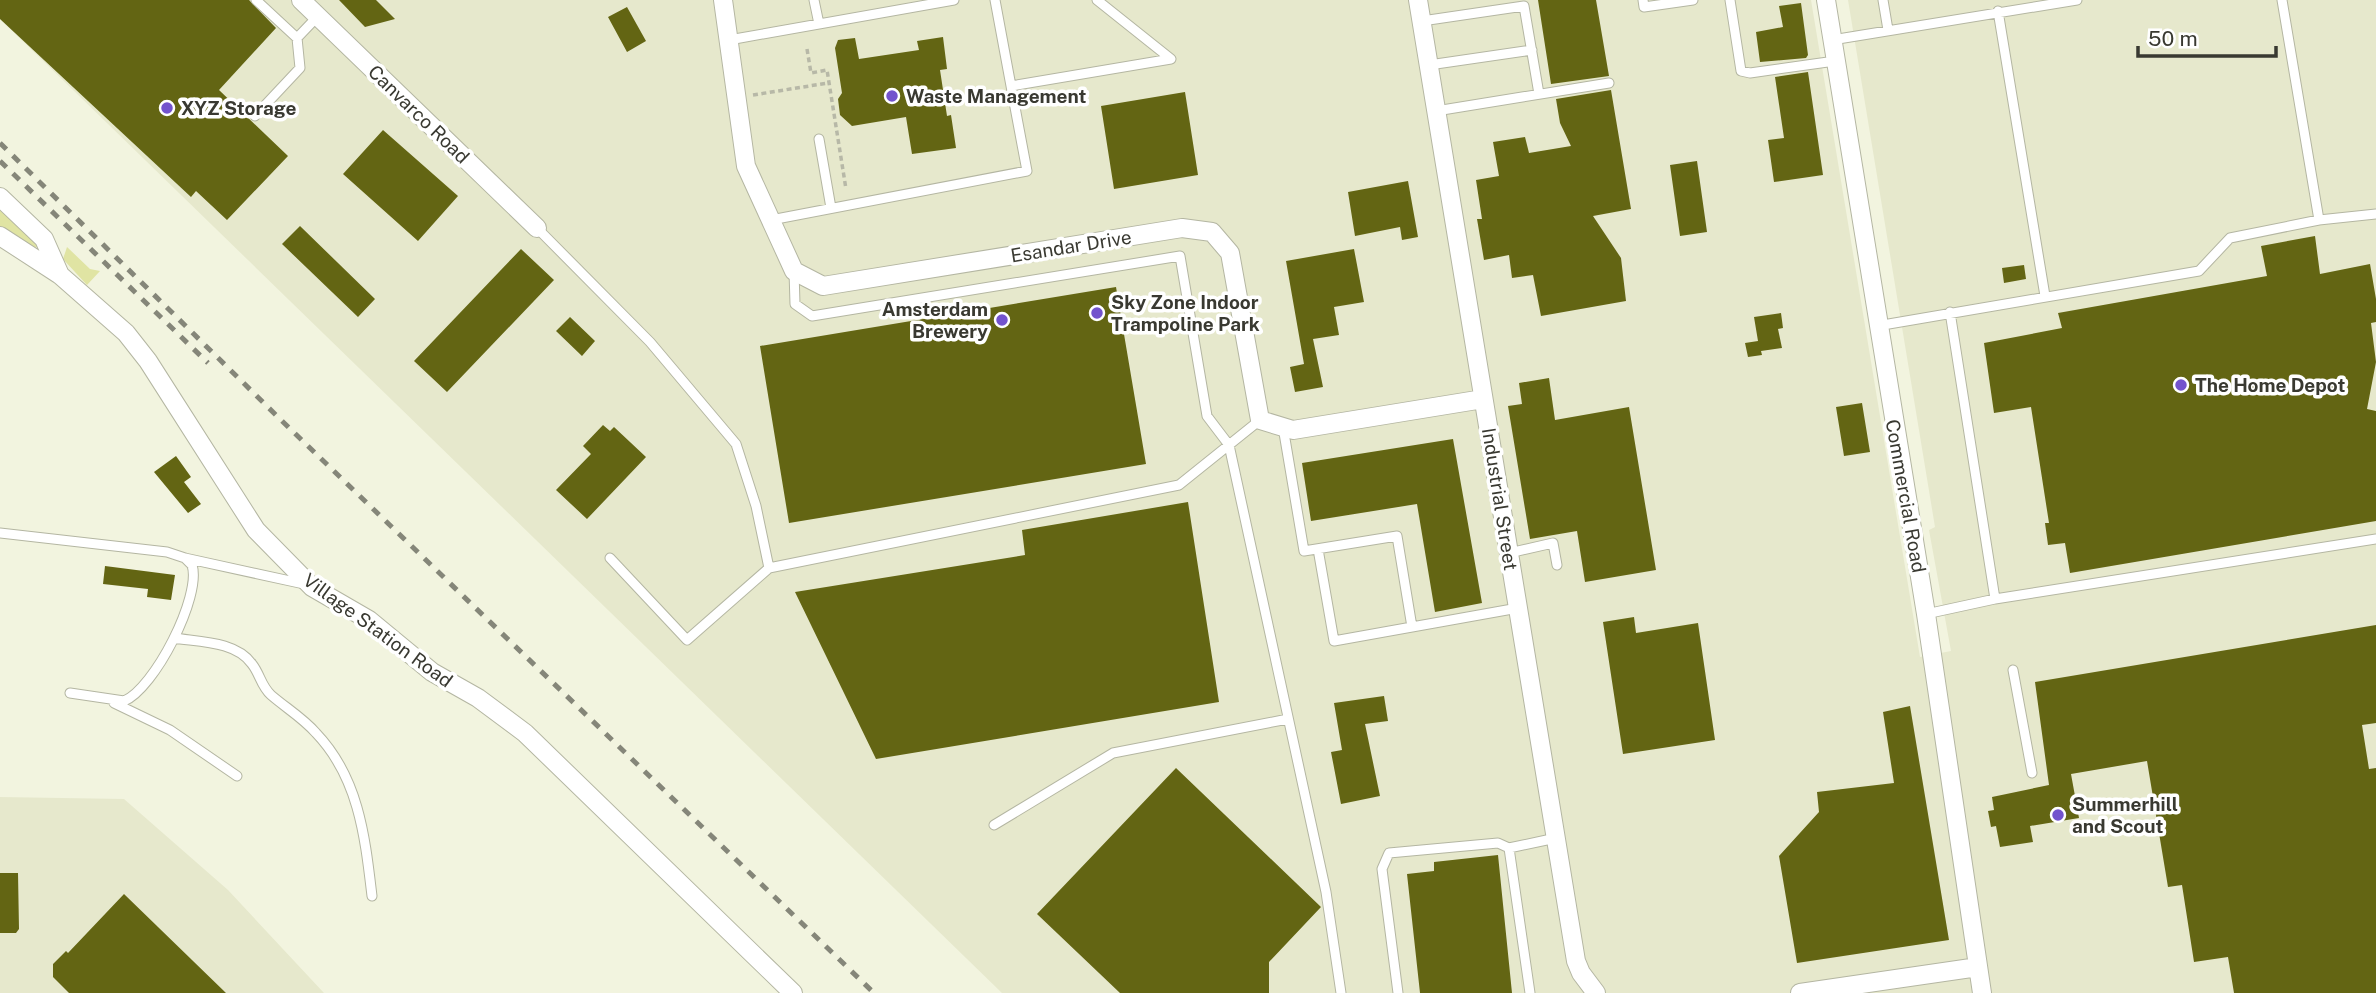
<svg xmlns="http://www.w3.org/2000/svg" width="2376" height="993" viewBox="0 0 2376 993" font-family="'Public Sans',sans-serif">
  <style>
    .built { fill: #e6e8cc }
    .green { fill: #e0e4a3 }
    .building { fill: #636513 }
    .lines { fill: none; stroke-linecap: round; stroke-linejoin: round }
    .service-casing { stroke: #b4b6a2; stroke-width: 11 }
    .minor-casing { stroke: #b4b6a2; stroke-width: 20 }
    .path { stroke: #b7b8a7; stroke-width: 3.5; stroke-dasharray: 5 3.5; stroke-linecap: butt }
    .service { stroke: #fff; stroke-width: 9 }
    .minor { stroke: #fff; stroke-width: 18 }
    .rail { stroke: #858679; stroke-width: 5; stroke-dasharray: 9 9; stroke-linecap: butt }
    .poi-dot { fill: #7353cd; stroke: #fff; stroke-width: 2.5 }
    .labels { text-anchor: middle; stroke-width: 7; stroke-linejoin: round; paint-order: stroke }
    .poi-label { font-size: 19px; font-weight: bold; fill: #393931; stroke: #fff; text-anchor: start }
    .street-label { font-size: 19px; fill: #393931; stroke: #fff }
  </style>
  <rect width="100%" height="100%" fill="#f2f4df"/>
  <!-- built -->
  <path class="built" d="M0,0h1811l109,657 31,-6 -22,-121 6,-3 -87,-527h528v993h-1374l-1002,-974z
    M0,797l124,2 104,91 96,103h-324z"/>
  <!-- green -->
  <path class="green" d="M0,206l38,38v3l-5,1 -33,-22z
    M67,247l23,22 10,2 -13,14 -24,-26z"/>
  <!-- building -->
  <path class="building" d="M0,0h249l27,28 -57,62 69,66 -61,64 -31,-29 -5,6 -191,-178z
    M339,0h37l19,19 -30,8z
    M1538,0h58l13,76 -58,8z
    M1801,3l7,52 -2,3 -46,4 -4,-30 27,-5 -4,-21z
    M627,7l19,34 -19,11 -19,-35z
    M943,37l4,32 -7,1 7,46 4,-1 5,33 -44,6 -6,-37 -54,9 -12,-11 -2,-16 4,-6 -7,-45 3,-8 17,-2 4,21 60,-9 -2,-9z
    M1808,72l15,103 -49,7 -6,-42 16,-2 -9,-61z
    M1611,90l20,119 -38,7 28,42 5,43 -85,15 -8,-41 -21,3 -3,-23 -25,5 -7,-41h5l-6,-39 23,-4 -6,-34 32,-5 4,16 42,-7 -11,-23 -4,-24z
    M1185,92l13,83 -84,14 -13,-83z
    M383,130l75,66 -40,45 -75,-67z
    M1697,161l10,71 -27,4 -10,-71z
    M1408,181l10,56 -16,3 -2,-13 -45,9 -7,-44z
    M300,226l75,73 -17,18 -76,-73z
    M2315,236l5,38 50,-10 6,35v23l-5,1 5,39 -9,47 9,2v110l-306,52 -5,-30 -17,2 -3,-22h4l-18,-116 -37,6 -10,-70 78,-15 -4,-15 209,-37 -6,-30z
    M521,249l33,31 -107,112 -33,-31z
    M1354,249l10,53 -30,5 5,28 -26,4 10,48 -28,5 -5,-25 14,-3 -18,-103z
    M2024,265l2,14 -22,4 -2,-15z
    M1116,287l30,177 -357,59 -29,-177z
    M1781,313l2,15 -5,1 4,19 -21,3 1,4 -14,2 -3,-14 13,-2 -4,-24z
    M570,317l25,24 -13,15 -26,-25z
    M1549,378l6,42 74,-13 27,163 -71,12 -8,-51 -47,8 -22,-133 14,-2 -3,-21z
    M1862,403l8,49 -26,4 -8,-49z
    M603,425l7,6 4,-4 32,30 -59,62 -31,-29 35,-36 -8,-8z
    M1453,439l29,164 -47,9 -18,-108 -106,17 -9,-58z
    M176,456l15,21 -7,5 17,22 -13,9 -34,-41z
    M1188,502l31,200 -343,57 -81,-167 230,-37 -3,-25z
    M105,566l70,9 -4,25 -24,-3 1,-8 -45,-5z
    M1634,617l2,16 62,-10 17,117 -92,14 -20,-132z
    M2376,625v98l-14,2 7,44 7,-1v225h-142l-6,-36 -34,5 -12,-77 -14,2 -21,-126 -76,13 8,44 -49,8 3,16 -33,5 -4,-21 -5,1 -3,-16 6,-1 -2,-13 57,-12 -14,-103z
    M1384,696l4,25 -23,3 15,72 -39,8 -10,-52 11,-2 -8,-47z
    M1910,706l39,234 -152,23 -18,-107 40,-44 -2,-20 77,-9 -11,-71z
    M1176,768l145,139 -52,55v31h-149l-83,-79z
    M1498,855l14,138h-92l-13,-119 27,-3v-9z
    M0,873h18l1,56 -3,4h-16z
    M124,894l102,99h-157l-16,-16v-13l13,-13 2,2z"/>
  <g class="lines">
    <!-- service casing -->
    <g class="service-casing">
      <path id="service" d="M256,0l41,38 21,-22
        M814,0l5,24
        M995,0l16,86
        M1643,0l1,7 49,-7
        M1730,0l11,71 9,2 85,-12
        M1883,0l5,30
        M2282,0l37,220
        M1998,11l47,285
        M1422,21l102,-15 15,88
        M729,40l225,-40
        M1832,40l245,-40
        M1429,65l103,-15
        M1436,111l173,-28
        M255,116l45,-48 -3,-30
        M819,139l12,69
        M771,220l256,-49 -16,-85 160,-27 -74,-59
        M537,228l113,114 86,102 20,62 13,62 -82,72 -77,-82
        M794,271l1,33 17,12 368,-60 27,160 22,29 97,447 15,101
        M1950,312l45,287
        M1877,326l322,-55 31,-33 89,-18 57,-6
        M1283,427l21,124 93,-15 15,91 106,-19
        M0,533l167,19 18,6 7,7c10,31 -38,124 -68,136l-54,-8
        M1318,549l16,92 78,-14
        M1509,553l44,-10 4,22
        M185,558l119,26
        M769,568l410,-83 81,-65
        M1926,614l69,-15 381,-60
        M174,638c25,4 62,3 78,26 8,10 9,22 19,31 15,13 32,23 45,38 43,45 49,104 56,163
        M2013,670l19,103
        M114,703l56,27 67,46
        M994,825l119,-72 175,-34
        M1509,848l21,145
        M1398,993l-16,-124 7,-16 109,-10 11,5 47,-10"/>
    </g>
    <!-- minor casing -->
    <g class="minor-casing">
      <path id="minor" d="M301,0l236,228
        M723,0l23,166 48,105 29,15 359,-58 30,4 18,21 30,167 33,10 190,-31
        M1418,0l158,961 5,12 15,20
        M1826,0l100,614 56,379
        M0,197l44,42 16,36
        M0,236l60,39 66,58 22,28 108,169 56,57 57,33 63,52 46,26 47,35 268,260
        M1800,993l178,-26"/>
    </g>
    <!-- path -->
    <path class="path" d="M807,49l4,24 16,-3 19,119
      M753,95l75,-12"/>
    <!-- service -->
    <use href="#service" class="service"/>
    <!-- minor -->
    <use href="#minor" class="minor"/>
    <!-- rail -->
    <path class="rail" d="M0,143l280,276 594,574
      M0,161l208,202"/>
  </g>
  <!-- markers -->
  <g class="poi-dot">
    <circle cx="892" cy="96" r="7"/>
    <circle cx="167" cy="108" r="7"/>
    <circle cx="1097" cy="313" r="7"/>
    <circle cx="1002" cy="320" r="7"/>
    <circle cx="2181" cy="385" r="7"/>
    <circle cx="2058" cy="815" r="7"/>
  </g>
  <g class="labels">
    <!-- poi labels -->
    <g class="poi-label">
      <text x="906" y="103">Waste Management</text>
      <text x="181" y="115">XYZ Storage</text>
      <text x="1111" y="309">Sky Zone Indoor<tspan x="1111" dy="22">Trampoline Park</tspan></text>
      <text x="988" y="316" text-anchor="end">Amsterdam<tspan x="988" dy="22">Brewery</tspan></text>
      <text x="2195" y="392">The Home Depot</text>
      <text x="2072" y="811">Summerhill<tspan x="2072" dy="22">and Scout</tspan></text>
    </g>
    <!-- street labels -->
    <g class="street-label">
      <text transform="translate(419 114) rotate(44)" y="7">Canvarco Road</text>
      <text transform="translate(1071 246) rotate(-9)" y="7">Esandar Drive</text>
      <text transform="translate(1906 496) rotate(80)" y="7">Commercial Road</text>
      <text transform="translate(1500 499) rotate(81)" y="7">Industrial Street</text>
      <text transform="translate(378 630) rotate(36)" y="7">Village Station Road</text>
    </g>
  </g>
  <!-- scale -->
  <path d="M2138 46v10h138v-10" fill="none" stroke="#393931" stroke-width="3.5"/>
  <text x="2148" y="46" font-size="21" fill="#393931" stroke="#ffffff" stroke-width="5" paint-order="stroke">50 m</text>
</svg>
